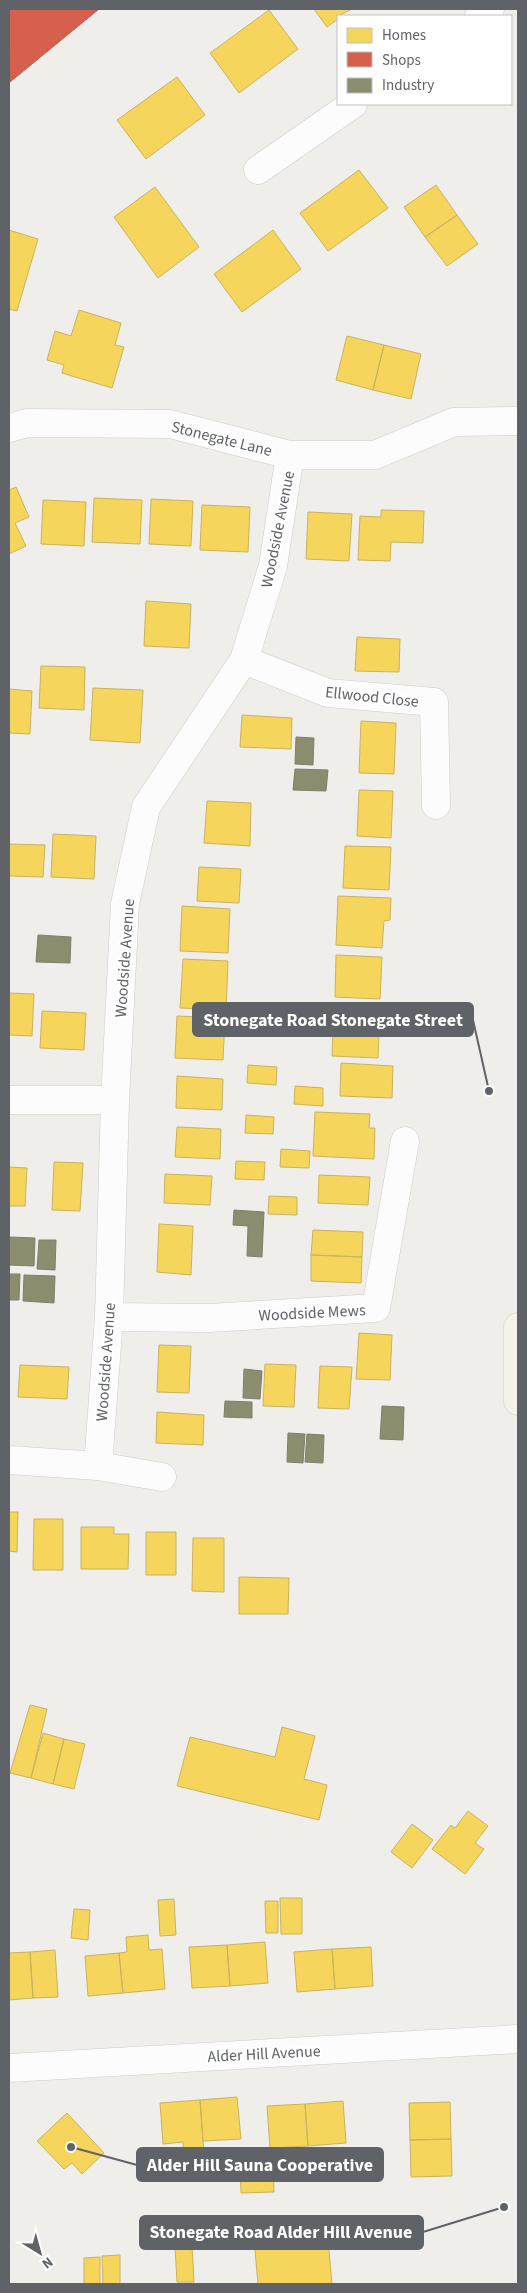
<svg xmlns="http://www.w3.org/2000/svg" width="527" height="2293" viewBox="0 0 527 2293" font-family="'Source Sans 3',sans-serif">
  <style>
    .homes { fill: #f6d55c; stroke: #c9b360 }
    .shops { fill: #d6604d; stroke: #b26155 }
    .industry { fill: #8c8c6e; stroke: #7e806c }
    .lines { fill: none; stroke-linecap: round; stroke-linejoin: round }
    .minor-casing { stroke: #cbcccc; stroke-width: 29 }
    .major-casing { stroke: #d7ceb8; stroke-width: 29 }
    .minor { stroke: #fdfcfc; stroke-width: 28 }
    .major { stroke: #f4f2e9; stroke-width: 28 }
    .labels { text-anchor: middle; stroke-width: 5; stroke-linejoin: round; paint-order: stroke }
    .street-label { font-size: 16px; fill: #5f6368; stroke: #fff }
    .leader { fill: none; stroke: #5f6368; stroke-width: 2 }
    .callout-dot { fill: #5f6368; stroke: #fff; stroke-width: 2 }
    .callout { fill: #5f6368; stroke: #5f6368; stroke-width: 2 }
    .callout-label { font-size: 18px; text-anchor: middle; font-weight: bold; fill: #fff }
  </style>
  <rect width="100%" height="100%" fill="#efeeea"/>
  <!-- homes -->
  <path class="homes" d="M314,9h38l-14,7v3l-11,8z
    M269,10l29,39 -59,44 -29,-40z
    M177,77l28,38 -59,44 -29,-39z
    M359,170l29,38 -60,43 -28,-38z
    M436,185l21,30 -32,22 -21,-30z
    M155,187l44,60 -41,31 -44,-61z
    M457,215l21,29 -31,22 -22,-29z
    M9,230l29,9 -21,72 -8,-2z
    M273,230l28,39 -59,43 -28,-38z
    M79,310l42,13 -6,22 9,2 -12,41 -50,-15 2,-8 -17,-5 8,-29 16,5z
    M347,336l37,9 -11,45 -37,-10z
    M384,345l37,9 -10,45 -38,-9z
    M16,487l13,30 -14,6 11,23 -17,8v-64z
    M94,498l48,2 -2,44 -48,-2z
    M151,499l42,2 -2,45 -42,-2z
    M43,500l43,2 -2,44 -43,-2z
    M202,505l48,2 -2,45 -48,-2z
    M381,510l43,1 -1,32 -32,-1 -1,19 -32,-1 2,-44 21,1z
    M308,512l44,2 -3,47 -43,-2z
    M146,601l45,3 -2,44 -45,-2z
    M357,637l43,2 -1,33 -44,-1z
    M41,666l44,1 -1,43 -45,-2z
    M93,688l50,2 -3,53 -50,-3z
    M9,689l23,2 -2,43 -21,-1z
    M242,715l50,3 -1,31 -51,-2z
    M361,721l35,2 -2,51 -35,-1z
    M359,790l34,1 -2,47 -34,-2z
    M207,801l44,2 -1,43 -46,-3z
    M53,834l43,2 -2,43 -43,-2z
    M9,844l36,1 -2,32 -34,-1z
    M345,846l46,1 -2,43 -46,-2z
    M199,867l42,2 -2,34 -42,-2z
    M338,896l53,2 -1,22 -6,1 -2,27 -46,-3z
    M182,906l48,3 -2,44 -48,-2z
    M336,955l46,2 -2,42 -45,-2z
    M183,959l45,2 -2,49 -46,-2z
    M9,993l25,1 -2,42 -23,-1z
    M334,1007l46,3 -2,48 -46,-2z
    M42,1011l44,2 -2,37 -44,-2z
    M177,1016l48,2 -2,42 -48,-2z
    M341,1063l52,3 -1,32 -52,-2z
    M248,1065l29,2 -1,18 -29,-2z
    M177,1076l46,3 -1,31 -46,-2z
    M295,1086l28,2v18l-29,-2z
    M315,1112l55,2 -1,14h6l-1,31 -61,-3z
    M246,1115l28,2 -1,17 -28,-1z
    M177,1127l44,2 -1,30 -45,-2z
    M281,1149l29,2 -1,17 -29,-1z
    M236,1161l29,1 -1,18 -29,-1z
    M54,1162l29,1 -3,48 -28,-1z
    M9,1167l18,1 -2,38h-16z
    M165,1174l47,2 -2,29 -46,-2z
    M319,1175l51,2 -2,28 -50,-2z
    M269,1196l28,1v18l-29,-1z
    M159,1224l34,2 -2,49 -34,-3z
    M313,1230l50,2 -1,25 -51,-2z
    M311,1255l51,2 -1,26 -50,-2z
    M359,1333l33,2 -2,45 -34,-1z
    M159,1345l32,1 -2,47 -32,-1z
    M265,1364l31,1 -2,42 -31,-1z
    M20,1365l49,2 -2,32 -49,-2z
    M320,1366l32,1 -3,42 -31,-1z
    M157,1412l47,3 -1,30 -47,-2z
    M9,1512h9l-1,40 -8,-1z
    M34,1519h29v51h-30z
    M81,1527h33v7h15l-1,35h-47z
    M146,1532h30v43h-30z
    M193,1538h31v54l-32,-1z
    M239,1577l50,1 -1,36h-49z
    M30,1705l17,4 -16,69 -21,-5z
    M282,1727l33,9 -11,43 23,6 -8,35 -142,-34 13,-49 85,20z
    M43,1733l21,6 -11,45 -22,-6z
    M64,1739l21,5 -11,45 -21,-5z
    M468,1811l20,15 -13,17 9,6 -19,25 -33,-25 19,-24 4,3z
    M412,1824l21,16 -21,28 -21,-16z
    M280,1898h22v36h-21z
    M174,1899l2,36 -16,1 -2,-36z
    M265,1901h13v32h-12z
    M74,1909l16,1 -2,30 -17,-2z
    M148,1935l1,15 13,-1 3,40 -42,4 -4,-40 8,-1 -1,-15z
    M265,1942l3,41 -38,3 -3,-41z
    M227,1945l3,41 -38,2 -3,-41z
    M371,1947l2,39 -38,3 -3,-40z
    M332,1949l3,40 -38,3 -3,-40z
    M55,1950l3,47 -25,1 -3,-46z
    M30,1952l3,46 -24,2v-47z
    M119,1953l4,40 -35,3 -3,-40z
    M237,2097l4,42 -38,2 -3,-41z
    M200,2100l4,55 -20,2 -1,-15 -20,2 -3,-41z
    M343,2101l3,42 -38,3 -3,-42z
    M450,2102l1,37 -41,1 -1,-37z
    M305,2104l3,42 -38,2 -3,-42z
    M67,2113l37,40 -22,21 -10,-11 -8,6 -27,-28z
    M451,2139l1,37 -41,1 -1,-37z
    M273,2159l1,33 -33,1 -1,-33z
    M321,2232l1,9 6,-1 4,44h-74l-4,-45z
    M192,2246l2,36h-17l-2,-35z
    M120,2255v29h-17l-1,-28z
    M100,2257v27h-16v-26z"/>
  <!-- shops -->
  <path class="shops" d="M9,9h90l-89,73z"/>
  <!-- industry -->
  <path class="industry" d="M296,737l18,1 -1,27 -18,-1z
    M295,769l33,1 -2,21 -33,-1z
    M38,935l33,2 -1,26 -34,-1z
    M234,1210l30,2 -2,45 -15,-1 1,-30 -15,-1z
    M9,1237l26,1 -1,28 -25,-1z
    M39,1240h17l-1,30 -18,-1z
    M9,1274h11l-1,26h-10z
    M24,1275l31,1 -1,27 -31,-2z
    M244,1369l18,2 -2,28 -17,-1z
    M225,1401l27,1v16l-28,-1z
    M382,1406l22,1 -1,33 -23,-1z
    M288,1433l17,1 -2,29 -16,-1z
    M307,1434l17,1 -1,28 -18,-1z"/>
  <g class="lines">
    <!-- minor casing -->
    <g class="minor-casing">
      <path id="minor" d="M479,16l11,-7
        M258,170l95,-66
        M9,428l18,-5 143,1 120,31h85l79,-33 64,-1
        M244,660l84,33 106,9 2,103
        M9,1100h106
        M109,1317l100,1 167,-10 29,-167
        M9,1460l89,6 64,11
        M98,1466l11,-149 6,-217 10,-196 21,-97 98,-147 29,-94 17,-111
        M9,2068l509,-29"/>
    </g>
    <!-- major casing -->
    <g class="major-casing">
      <path id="major" d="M518,1327v74"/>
    </g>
    <!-- minor -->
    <use href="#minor" class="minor"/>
    <!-- major -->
    <use href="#major" class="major"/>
  </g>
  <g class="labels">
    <!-- street labels -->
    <g class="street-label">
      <text transform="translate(222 438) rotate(14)" y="6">Stonegate Lane</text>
      <text transform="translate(277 529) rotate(-79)" y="6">Woodside Avenue</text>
      <text transform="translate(372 696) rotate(6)" y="6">Ellwood Close</text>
      <text transform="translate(124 958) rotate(-86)" y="6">Woodside Avenue</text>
      <text transform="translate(312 1312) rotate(-3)" y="6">Woodside Mews</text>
      <text transform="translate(105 1362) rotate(-86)" y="6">Woodside Avenue</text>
      <text transform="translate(264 2053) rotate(-3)" y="6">Alder Hill Avenue</text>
    </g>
  </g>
  <!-- callouts -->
  <path class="leader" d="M489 1091L473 1020M71 2147L137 2165M504 2207L423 2232"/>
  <g class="callout-dot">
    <circle cx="489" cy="1091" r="5"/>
    <circle cx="71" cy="2147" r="5"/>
    <circle cx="504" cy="2207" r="5"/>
  </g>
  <g class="callout">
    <rect x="193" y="1003" width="280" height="33" rx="5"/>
    <rect x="137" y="2148" width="246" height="33" rx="5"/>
    <rect x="140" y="2216" width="283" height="33" rx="5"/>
  </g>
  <g class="callout-label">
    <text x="333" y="1026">Stonegate Road Stonegate Street</text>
    <text x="260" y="2171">Alder Hill Sauna Cooperative</text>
    <text x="281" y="2238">Stonegate Road Alder Hill Avenue</text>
  </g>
  <!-- border -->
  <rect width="527" height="2293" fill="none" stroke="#5f6368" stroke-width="20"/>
  <!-- legend -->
  <rect x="337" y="15" width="175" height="90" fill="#ffffff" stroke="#bfc1c3"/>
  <rect x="347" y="28" width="25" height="15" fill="#f6d55c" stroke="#bfc1c3"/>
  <text x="382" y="40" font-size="15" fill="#5f6368">Homes</text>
  <rect x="347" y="52" width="25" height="15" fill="#d6604d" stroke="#bfc1c3"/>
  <text x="382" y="65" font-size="15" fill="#5f6368">Shops</text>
  <rect x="347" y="78" width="25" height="15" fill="#8c8c6e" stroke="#bfc1c3"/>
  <text x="382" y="90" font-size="15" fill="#5f6368">Industry</text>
  <!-- north arrow -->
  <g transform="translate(40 2253) rotate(143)" stroke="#ffffff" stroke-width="4" paint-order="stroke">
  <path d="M0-4L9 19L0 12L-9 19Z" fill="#5f6368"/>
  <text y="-8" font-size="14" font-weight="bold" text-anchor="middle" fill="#5f6368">N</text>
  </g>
</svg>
